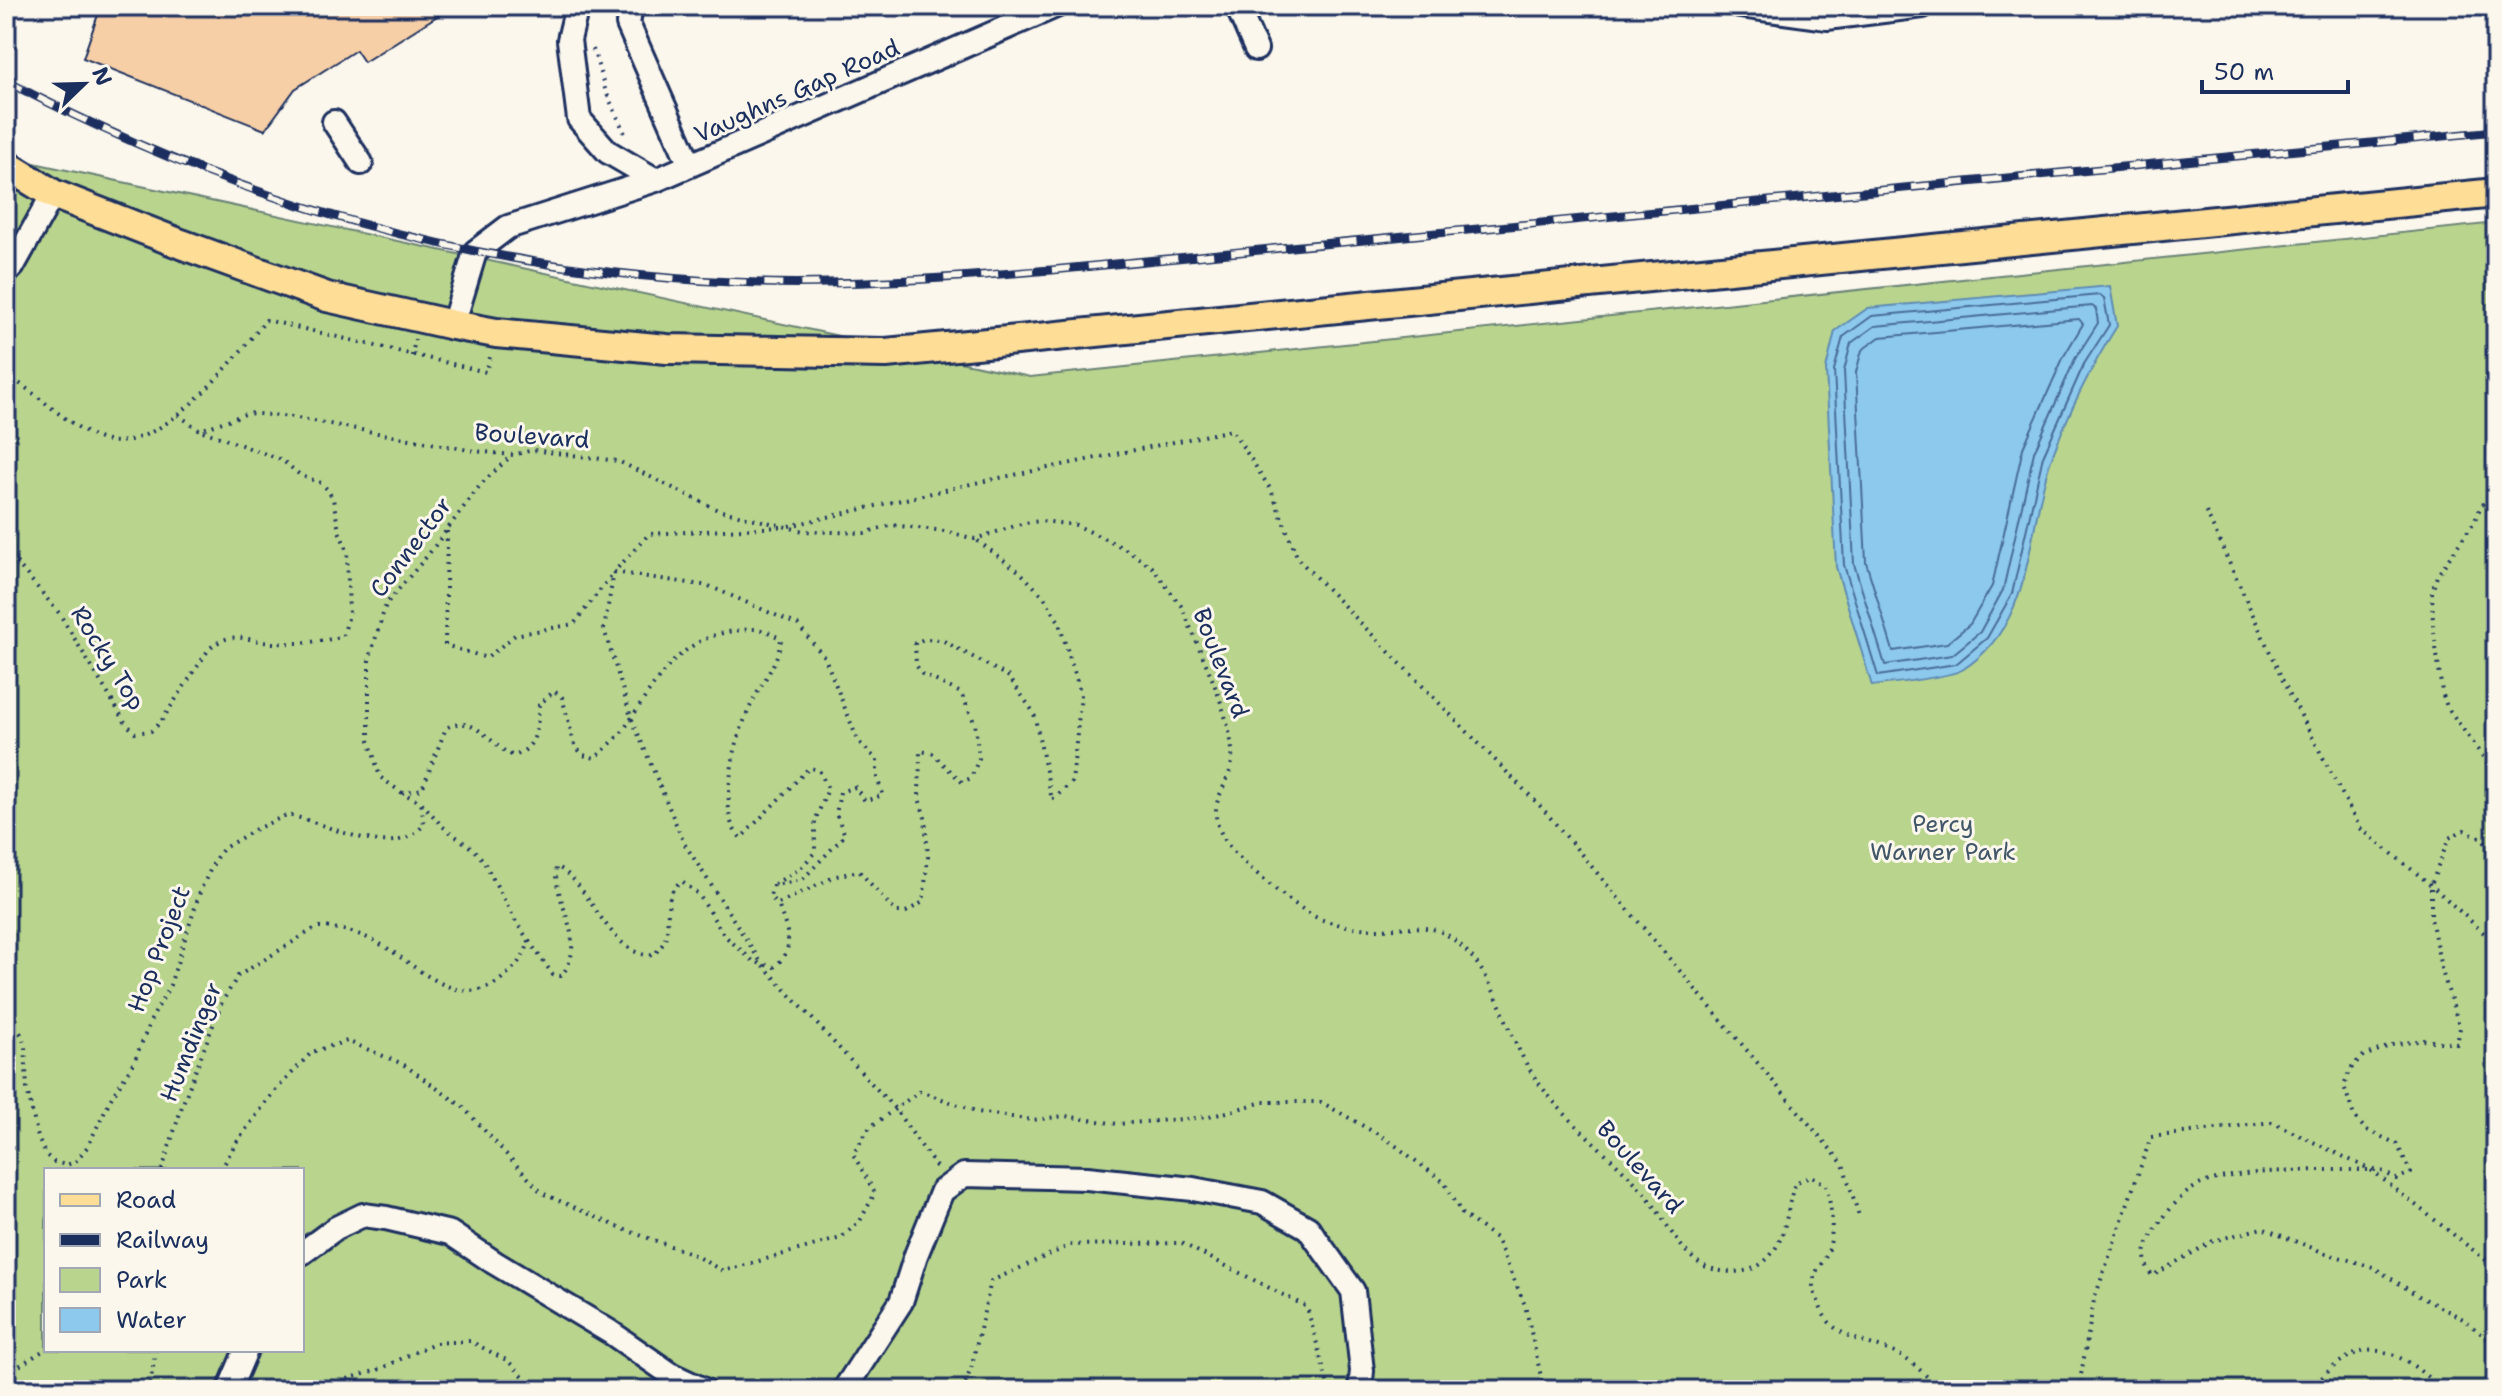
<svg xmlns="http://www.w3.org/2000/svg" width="2502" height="1396" viewBox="0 0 2502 1396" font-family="'Shantell Sans',sans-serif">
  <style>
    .green { fill: #b9d58d; stroke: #6a8276; stroke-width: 2; fill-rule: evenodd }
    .water { fill: #8dc9ed; stroke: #5f8bb4; stroke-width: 2 }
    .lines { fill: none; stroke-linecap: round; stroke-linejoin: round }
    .shore { stroke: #496d97; stroke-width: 2 }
    .building { fill: #f6cfa6; stroke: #1b2f5e; stroke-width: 2 }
    .minor-casing { stroke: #1b2f5e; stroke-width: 28 }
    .major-casing { stroke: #1b2f5e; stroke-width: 34 }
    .path { stroke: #1b2f5e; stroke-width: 4; stroke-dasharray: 2 6; stroke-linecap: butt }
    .minor { stroke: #fbf7ec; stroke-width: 22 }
    .major { stroke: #fedd96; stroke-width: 28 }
    .rail-casing { stroke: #1b2f5e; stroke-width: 9 }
    .rail { stroke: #fbf7ec; stroke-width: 6; stroke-dasharray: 18; stroke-linecap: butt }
    .labels { text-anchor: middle; stroke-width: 6; stroke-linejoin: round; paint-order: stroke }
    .street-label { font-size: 24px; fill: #1b2f5e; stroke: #fbf7ec }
    .park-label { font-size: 24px; fill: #42586a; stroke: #fbf7ec }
  </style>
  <rect width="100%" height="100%" fill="#fbf7ec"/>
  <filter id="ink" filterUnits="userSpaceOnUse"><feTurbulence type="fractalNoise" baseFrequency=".0125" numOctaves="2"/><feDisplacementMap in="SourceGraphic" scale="16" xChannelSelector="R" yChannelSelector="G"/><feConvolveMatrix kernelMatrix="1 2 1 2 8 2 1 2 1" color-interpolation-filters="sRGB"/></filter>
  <g filter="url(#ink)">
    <!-- green -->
    <path class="green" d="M6,157l1024,220 1466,-154v1167h-2490zM46,1170h256v180h-256z"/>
    <!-- water -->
    <path class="water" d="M2110,286l7,40c-26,41 -48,85 -65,131 -27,73 -15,165 -90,213 -14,8 -70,13 -90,16l-36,-119 -10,-198 9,-38 33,-23z"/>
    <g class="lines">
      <!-- shore -->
      <path class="shore" d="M2100,295l4,3 5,27 -25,39 -41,92 -31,138 -25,44 -31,26 -78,12 -34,-111 -10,-195 9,-33 29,-21z
        M2092,306l4,3 2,14 -23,36 -41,93 -31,138 -23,42 -28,23 -67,10 -31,-101 -10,-193 7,-28 24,-17z
        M2079,319l4,5 -19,32 -41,92 -31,138 -22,38 -23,19 -54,8 -27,-89 -10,-190 6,-22 18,-13z"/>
    </g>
    <!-- building -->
    <path class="building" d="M101,6h352l-89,56 -8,-12 -61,39 -30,41 -182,-72z"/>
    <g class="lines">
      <!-- minor casing -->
      <g class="minor-casing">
        <path id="minor" d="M577,6l-8,34 10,79 29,33 48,28
          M631,6l-3,18 62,141
          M1237,6l19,43
          M1740,6l87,12 96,-12
          M334,122l27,41
          M6,273l7,-7 40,-72
          M453,325l22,-73 33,-25 148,-47 400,-174
          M302,1253l34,-25 27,-13 23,3 64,15 45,30 115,69 62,43 32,15
          M229,1390l17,-40
          M844,1390l57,-88 15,-47 26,-64 22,-16 123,3 106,11 69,13 46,26 45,63 9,80 -2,19"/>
      </g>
      <!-- major casing -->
      <g class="major-casing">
        <path id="major" d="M6,165l47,29 128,50 146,53 126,28 43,8 171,16 219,4 1610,-160"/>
      </g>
      <!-- path -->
      <path class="path" d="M593,49l13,43 21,46
        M412,356l3,-17
        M6,375c32,18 58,48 92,63 58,25 137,-80 168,-118l220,52 5,-19
        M178,415l22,15 48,-17 44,4 182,34 39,4 20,-5 85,11 100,49 85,21 61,2 28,-8 53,6 30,8 49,-16 17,-2 35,4 48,23 28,19 30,40c17,44 45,96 50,143 4,39 -36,50 -3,96 12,17 75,69 94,74 15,5 33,8 48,9 28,1 58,-9 82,10 43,33 49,83 75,128 30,49 77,82 115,124 18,21 30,50 51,68 15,14 50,18 67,5 27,-20 24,-52 34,-81l17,-7 14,9c5,19 9,47 2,67 -5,12 -15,19 -15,34 0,5 4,12 6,17 11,39 54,37 84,54 14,9 26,21 37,33
        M2496,495l-3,-1 -12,12 -7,16 -37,54 -5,16 1,33 9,67 5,15 49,68
        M2206,512l78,171 76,145 71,57 65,59
        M789,526l186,-43 257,-53 39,60 27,69 245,250 300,355 16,52
        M781,527l-132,7 -35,38 -10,57 27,88 53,126 78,121 133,145 44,62
        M447,531l-2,114 42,13 28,-23 59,-11 40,-52 95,14 89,39 27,33 33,83 19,19v18l6,17 -18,6 -10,-14 -15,5 -4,22 9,21 -43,45 -27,5
        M6,550l53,63 66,109 10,11 16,-2 9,-8 49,-74c24,-21 39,-7 65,-6 21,1 50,-1 69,-7l6,-21 -2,-65 -8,-19 -6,-32 -6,-10 -6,-6 -21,-8 -18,-15 -79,-29
        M2496,569c-6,19 -7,33 0,52
        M402,793l20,-4 24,-61c30,-16 43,18 68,28 24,-9 23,-29 25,-51l15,-14 8,6 13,49 8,9 12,3c9,-8 19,-17 27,-26 31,-44 52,-93 112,-101 23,-3 27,-4 47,8 -3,26 -21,45 -31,68 -13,28 -19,55 -21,85 -1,17 -1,34 12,46l68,-70 10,2 9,19 -13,32v31l-14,16 -28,17
        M2496,855l-16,-18 -16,-7 -15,8 -18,47v33l10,50 19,60 -3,16 -33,-4 -32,5 -31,12 -11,13 -6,16 10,30 11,13 32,15 14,29 -15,6 -16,-9h-9c-40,0 -142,-2 -174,16 -17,9 -32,28 -42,44 -11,18 -14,28 -3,46l61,-35 49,-13 63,25 48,14 44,28 48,25 31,26
        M773,885l-3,12 8,7 58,-28 23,-5 37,41h10l17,-10 5,-45 -3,-39 -6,-20 1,-47 12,2 30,29 9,-4 8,-20 -4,-34 -14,-31 -39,-19 -6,-9 -1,-22 9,-4 18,1 67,37 25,36 18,87 20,-18 9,-88 -23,-74 -14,-23 -24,-25 -45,-33
        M529,941l24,34 8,1c29,-35 -8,-73 -5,-109 30,8 54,93 98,88 3,-4 6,-7 9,-11 10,-18 -3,-50 19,-63l17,14 25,40 30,27 20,5c24,-20 12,-37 4,-63
        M6,1027h8l7,7 4,12 2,43 11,49 8,17 8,7 12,3 9,-3 13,-16 22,-46 24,-38 17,-42 19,-35 31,-96 15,-31 8,-10 32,-19 31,-14c39,6 107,50 137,9l-3,-22
        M162,1170l21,-67 39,-101 16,-26 79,-49c25,0 49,8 70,21 36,23 77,66 119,27 11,-10 19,-19 23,-34l-13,-19 -33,-62 -10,-11 -31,-23 -21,-24 -19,-9 -22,-16 -11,-37v-80l17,-56 42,-49 53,-71 31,-29
        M221,1170l14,-26 38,-51 39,-41 35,-11 56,23 60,43 79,86 81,36 67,24 33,18 118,-33 19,-17 15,-28 -22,-39 17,-27 50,-36 58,21 54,8 33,-4 52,8 92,-7 54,-15h58l67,38 56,42 18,32 34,24 29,67 19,85
        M6,1374l40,-25
        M154,1390l-4,-6 6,-34
        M309,1390l69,-20 56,-27 36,-2 38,20 29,29
        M962,1390l9,-21 20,-88 80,-36 110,-2 126,64 21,78 -2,5
        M2083,1390l-2,-15 13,-75 57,-163 121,-15 99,48 125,98
        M2107,1390l17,-3 4,3
        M2311,1390c47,-57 81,-48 131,0"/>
      <!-- minor -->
      <use href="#minor" class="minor"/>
      <!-- major -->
      <use href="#major" class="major"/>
      <!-- rail casing -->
      <g class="rail-casing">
        <path id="rail" d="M6,81c235,122 461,189 726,201 107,5 214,-4 320,-12l1444,-139"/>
      </g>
      <!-- rail -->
      <use href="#rail" class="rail"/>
    </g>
  </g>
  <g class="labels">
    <!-- street labels -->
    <g class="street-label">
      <text transform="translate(797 91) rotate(-24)" y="8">Vaughns Gap Road</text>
      <text transform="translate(532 436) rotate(4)" y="8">Boulevard</text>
      <text transform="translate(411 547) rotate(-53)" y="8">Connector</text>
      <text transform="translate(108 658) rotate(58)" y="8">Rocky Top</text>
      <text transform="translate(1221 663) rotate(69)" y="8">Boulevard</text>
      <text transform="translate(159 949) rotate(-69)" y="8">Hop Project</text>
      <text transform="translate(191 1042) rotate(-68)" y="8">Humdinger</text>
      <text transform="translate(1640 1167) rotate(48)" y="8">Boulevard</text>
    </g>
    <!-- park labels -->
    <g class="park-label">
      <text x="1943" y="832">Percy<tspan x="1943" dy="28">Warner Park</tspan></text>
    </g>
  </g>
  <!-- margin -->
  <rect width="2502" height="1396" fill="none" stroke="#fbf7ec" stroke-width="32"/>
  <rect x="16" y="16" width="2470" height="1364" fill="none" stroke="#1b2f5e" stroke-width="3" filter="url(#ink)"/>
  <!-- legend -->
  <rect x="44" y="1168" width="260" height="184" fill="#fbf7ec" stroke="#a1a7b3" stroke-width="2"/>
  <rect x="60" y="1194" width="40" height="12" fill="#fedd96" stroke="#a1a7b3" stroke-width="2"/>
  <text x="116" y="1208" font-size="24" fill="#1b2f5e">Road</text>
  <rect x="60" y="1234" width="40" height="12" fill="#1b2f5e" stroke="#a1a7b3" stroke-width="2"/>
  <text x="116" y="1248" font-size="24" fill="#1b2f5e">Railway</text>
  <rect x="60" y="1268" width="40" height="24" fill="#b9d58d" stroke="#a1a7b3" stroke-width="2"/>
  <text x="116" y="1288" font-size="24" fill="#1b2f5e">Park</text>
  <rect x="60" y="1308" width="40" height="24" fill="#8dc9ed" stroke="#a1a7b3" stroke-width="2"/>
  <text x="116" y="1328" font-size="24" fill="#1b2f5e">Water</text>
  <!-- north arrow -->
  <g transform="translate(84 84) rotate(67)" stroke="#fbf7ec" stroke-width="6" paint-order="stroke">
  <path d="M0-6L14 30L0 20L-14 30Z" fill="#1b2f5e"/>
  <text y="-12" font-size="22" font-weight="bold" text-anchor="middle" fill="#1b2f5e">N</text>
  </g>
  <!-- scale -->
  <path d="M2202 80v12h146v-12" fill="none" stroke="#1b2f5e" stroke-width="4"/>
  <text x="2214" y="80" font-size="24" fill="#1b2f5e" stroke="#fbf7ec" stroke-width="6" paint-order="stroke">50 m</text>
</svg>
